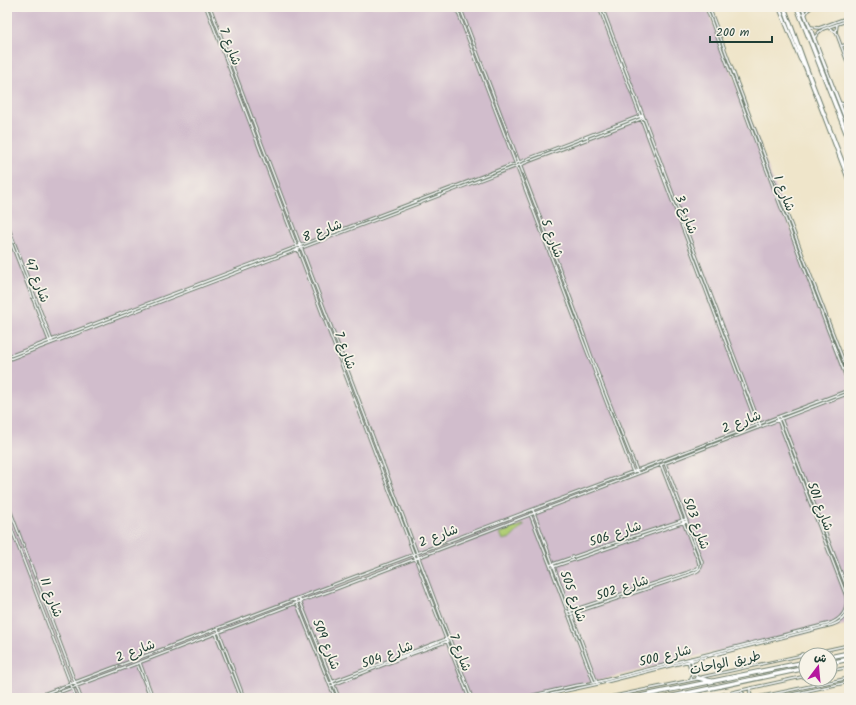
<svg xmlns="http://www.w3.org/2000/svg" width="856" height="705" viewBox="0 0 856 705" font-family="Kalam,'Playpen Sans Arabic',sans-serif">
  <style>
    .industrial { fill: #d1bdcc }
    .green { fill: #b0cd74; stroke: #688554 }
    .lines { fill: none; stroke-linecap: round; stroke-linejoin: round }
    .street-casing { stroke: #687868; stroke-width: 3.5 }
    .secondary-casing { stroke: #687868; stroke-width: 4.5 }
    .highway-casing { stroke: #687868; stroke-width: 5.5 }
    .street { stroke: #fff; stroke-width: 1.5 }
    .secondary { stroke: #fff; stroke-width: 2.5 }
    .highway { stroke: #fff; stroke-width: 3.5 }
    .labels { text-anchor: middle; stroke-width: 3.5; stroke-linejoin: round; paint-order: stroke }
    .street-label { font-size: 13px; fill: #1f3d34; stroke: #f7f3e8 }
  </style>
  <rect width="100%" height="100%" fill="#f7f3e8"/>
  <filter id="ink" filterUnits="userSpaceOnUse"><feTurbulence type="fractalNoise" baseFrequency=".025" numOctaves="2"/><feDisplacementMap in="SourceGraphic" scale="8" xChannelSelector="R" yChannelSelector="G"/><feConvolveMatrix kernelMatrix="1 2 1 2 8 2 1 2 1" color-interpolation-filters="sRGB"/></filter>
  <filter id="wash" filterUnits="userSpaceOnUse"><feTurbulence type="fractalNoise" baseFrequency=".012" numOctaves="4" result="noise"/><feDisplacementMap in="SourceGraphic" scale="16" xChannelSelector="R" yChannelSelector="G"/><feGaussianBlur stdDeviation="0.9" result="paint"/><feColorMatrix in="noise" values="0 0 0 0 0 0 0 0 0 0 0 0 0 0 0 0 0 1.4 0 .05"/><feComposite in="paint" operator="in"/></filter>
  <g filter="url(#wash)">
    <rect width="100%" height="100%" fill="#efe5ca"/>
    <!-- industrial -->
    <path class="industrial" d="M7,7h700l142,374v243l-162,34 -89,23 -77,17h-514z"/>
    <!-- green -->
    <path class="green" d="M524,524v1l-13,13 -8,2 -3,-7z"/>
  </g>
  <g filter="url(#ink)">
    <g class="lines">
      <!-- street casing -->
      <g class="street-casing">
        <path id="street" d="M206,7l183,483 9,22 31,83 40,103
          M210,7l262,691
          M456,7l178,468
          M460,7l59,155
          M599,7l159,421
          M602,7l159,420
          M706,7l53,143 90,235
          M709,7l61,163 79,205
          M805,7h6
          M805,15l3,-5 4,-3
          M837,25l-1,7 13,35
          M811,27l8,1 30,-11
          M829,28l7,4
          M815,37l4,-5 4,-3 26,-9
          M841,46l8,-2
          M839,103l10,2
          M845,116l4,-5
          M520,165c24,62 48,124 70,187 15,41 32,81 48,121
          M7,224l45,117
          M7,232l43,111
          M7,357l636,-242
          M7,360l636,-242
          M780,416l65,167 4,14
          M7,502l74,196
          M533,510l64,173
          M530,514l21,54 43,115
          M7,517l69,181
          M550,565l87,-30 49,-16
          M553,567l134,-46
          M299,598l40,100
          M295,599l40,99
          M567,612l119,-39 12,-5 1,-4 -1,-4 -37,-95
          M568,615l120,-40c7,-3 14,-4 14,-13l-37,-99
          M218,629l26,69
          M216,634l25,64
          M691,658l4,16 2,3
          M688,661l4,14 -1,5
          M140,663l13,35
          M137,664l14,34
          M830,671l19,-4
          M702,677l147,-32
          M329,683l120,-45
          M330,686l76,-30 42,-15
          M750,689v4l2,5
          M740,691l3,2v5
          M33,698l816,-308
          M44,698l81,-30 171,-65 37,-13 516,-197
          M521,698l52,-12 24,-4 234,-59c12,-5 17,-15 15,-27l-69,-179
          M533,698l65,-14 234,-59c10,-3 15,-10 17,-20
          M605,698l92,-19
          M706,698l100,-22
          M753,698l96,-20
          M774,698l75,-16"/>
      </g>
      <!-- secondary casing -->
      <g class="secondary-casing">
        <path id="secondary" d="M779,7l21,52 4,6
          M802,7l47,121"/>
      </g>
      <!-- highway casing -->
      <g class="highway-casing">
        <path id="highway" d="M784,7l21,58 44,115
          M797,7l52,133
          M802,655l2,8
          M830,657l19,-4
          M830,663l19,-4
          M830,669l4,1
          M698,678l13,3
          M631,698l175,-36
          M664,698l142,-30"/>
      </g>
      <!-- street -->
      <use href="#street" class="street"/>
      <!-- secondary -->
      <use href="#secondary" class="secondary"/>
      <!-- highway -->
      <use href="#highway" class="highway"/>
    </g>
  </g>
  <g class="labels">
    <!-- street labels -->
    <g class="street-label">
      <text transform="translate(231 46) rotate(69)" y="5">شارع 7</text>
      <text transform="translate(785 193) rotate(69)" y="5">شارع 1</text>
      <text transform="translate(687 214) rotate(69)" y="5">شارع 3</text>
      <text transform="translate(322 230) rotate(-21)" y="5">شارع 8</text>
      <text transform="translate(553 238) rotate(69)" y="5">شارع 5</text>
      <text transform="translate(38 280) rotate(69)" y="5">شارع 47</text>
      <text transform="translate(346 350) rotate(70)" y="5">شارع 7</text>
      <text transform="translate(741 421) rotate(-21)" y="5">شارع 2</text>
      <text transform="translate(821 506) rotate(69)" y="5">شارع 501</text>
      <text transform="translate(697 523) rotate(70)" y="5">شارع 503</text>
      <text transform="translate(615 533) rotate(-19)" y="5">شارع 506</text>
      <text transform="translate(438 535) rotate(-21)" y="5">شارع 2</text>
      <text transform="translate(622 587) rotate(-18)" y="5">شارع 502</text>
      <text transform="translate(574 596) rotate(70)" y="5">شارع 505</text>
      <text transform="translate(52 597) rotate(69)" y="5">شارع 11</text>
      <text transform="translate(327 644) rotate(68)" y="5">شارع 509</text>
      <text transform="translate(135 650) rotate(-21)" y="5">شارع 2</text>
      <text transform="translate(461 652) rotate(69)" y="5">شارع 7</text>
      <text transform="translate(387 654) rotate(-21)" y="5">شارع 504</text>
      <text transform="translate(665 655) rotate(-14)" y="5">شارع 500</text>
      <text transform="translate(725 662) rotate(-12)" y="5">طريق الواحات</text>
    </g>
  </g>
  <!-- margin -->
  <rect width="856" height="705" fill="none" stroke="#f7f3e8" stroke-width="24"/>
  <!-- north arrow -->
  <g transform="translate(818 667) rotate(16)"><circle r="19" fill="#f7f3e8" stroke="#a1aaa0"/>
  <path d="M0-3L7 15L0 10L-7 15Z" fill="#b5179e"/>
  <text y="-6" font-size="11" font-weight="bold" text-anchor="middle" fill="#1f3d34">ش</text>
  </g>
  <!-- scale -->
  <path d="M710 36v6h62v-6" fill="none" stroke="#1f3d34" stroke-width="2"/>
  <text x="716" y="36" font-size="12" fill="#1f3d34" stroke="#f7f3e8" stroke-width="3" paint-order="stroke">200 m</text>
</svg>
